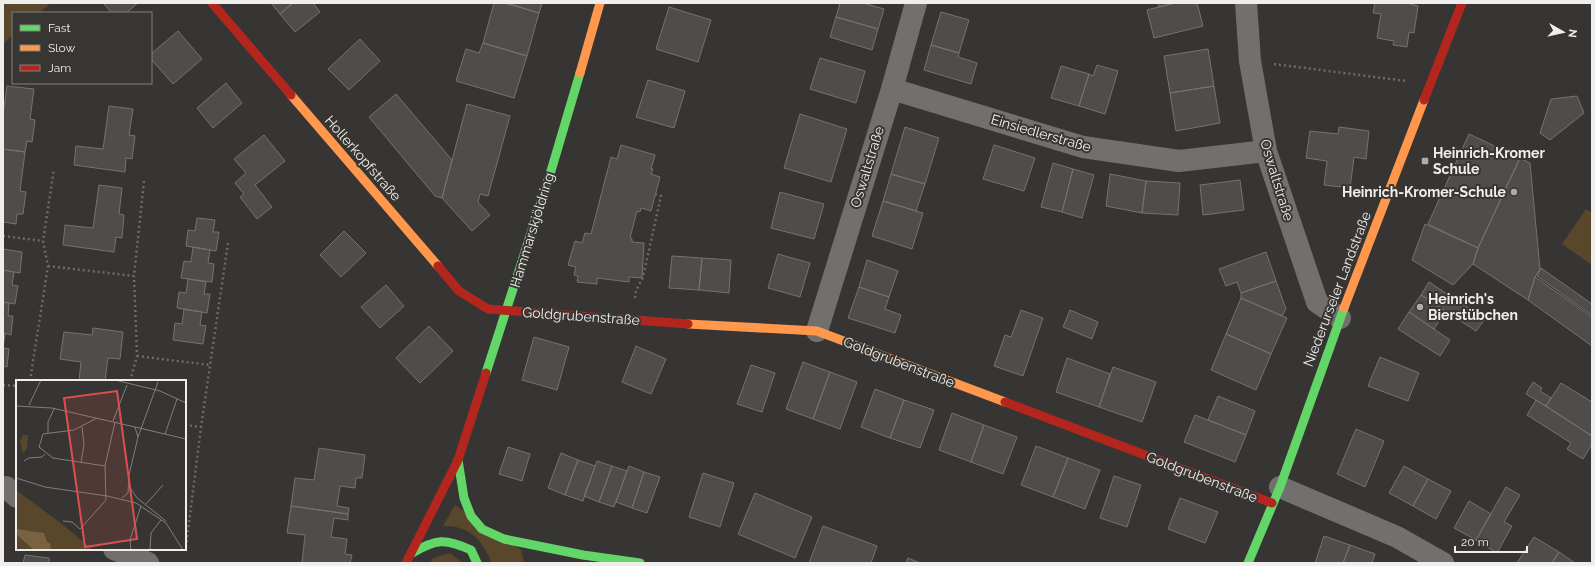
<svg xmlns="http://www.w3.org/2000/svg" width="1595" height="566" viewBox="0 0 1595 566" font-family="Raleway,sans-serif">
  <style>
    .green { fill: #59472b }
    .building { fill: #4e4d4b; stroke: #757372 }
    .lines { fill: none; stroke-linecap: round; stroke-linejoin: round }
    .path { stroke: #6d6b6a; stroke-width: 2.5; stroke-dasharray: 2 3; stroke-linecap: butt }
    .street { stroke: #72706e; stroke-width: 22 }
    .fast { stroke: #63d668; stroke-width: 9 }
    .slow { stroke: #ff974d; stroke-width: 9 }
    .jam { stroke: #b3261e; stroke-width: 9 }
    .poi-dot { fill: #afadab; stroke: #383632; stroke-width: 1.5 }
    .labels { text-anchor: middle; stroke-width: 4; stroke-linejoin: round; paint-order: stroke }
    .street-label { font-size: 14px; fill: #f0eeec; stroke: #383632 }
    .poi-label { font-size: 14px; font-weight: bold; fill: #f0eeec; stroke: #383632; text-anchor: start }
    .inset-road { fill: none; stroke: #817f7d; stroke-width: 1 }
    .view { fill: #db504f; fill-opacity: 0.15; stroke: #db504f; stroke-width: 2 }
    .inset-edge { fill: none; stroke: #f0eeec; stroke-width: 2 }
  </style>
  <rect width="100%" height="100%" fill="#373533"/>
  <!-- green -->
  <path class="green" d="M3,3h48l-12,10h-26v22l-10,9z
    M1586,209l6,4v52l-30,-21z
    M455,505l66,45 3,13h-32c-11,-24 -21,-37 -49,-37z
    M450,553l13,10h-33l3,-5z"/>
  <!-- building -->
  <path class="building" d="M103,3h35l-12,10h-14z
    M271,3h22l-13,11z
    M293,3h20l7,9 -25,20 -15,-18z
    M494,3h10l35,10 -12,43 -44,-13z
    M507,3h35l-3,10z
    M840,3h23l21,6 -6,20 -42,-12z
    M1158,3h17l-16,4z
    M1175,3h22l6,23 -49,12 -7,-28z
    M1375,3h36l-1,1 8,2 -4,27 -5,-1 -2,15 -14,-2 1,-4 -17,-3 4,-24 -8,-1z
    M669,7l42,13 -13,42 -42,-13z
    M941,12l28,8 -10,33 -28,-8z
    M836,17l42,12 -6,21 -42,-13z
    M178,31l24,28 -29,25 -22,-25v-5z
    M360,39l20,22 -31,29 -21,-21z
    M483,43l44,13 -13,42 -58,-17 10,-32 13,4z
    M931,45l28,8 -1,4 19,6 -6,21 -47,-14z
    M1208,49l6,37 -44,7 -6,-37z
    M820,58l45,13 -9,32 -46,-14z
    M1097,65l21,6 -13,43 -26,-8 10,-32 4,2z
    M1061,66l28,8 -10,32 -28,-8z
    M648,80l37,11 -11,37 -38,-11z
    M226,83l16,20 -29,25 -16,-20z
    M7,86l27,3 -4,30 5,1 -3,22 -5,-1 -2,11 -22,-3v-34z
    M1214,86l6,37 -44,8 -6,-38z
    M396,94l56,66 -10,38 -7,-2 -66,-79z
    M1577,96l7,17 -34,27 -10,-7 11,-34z
    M467,104l43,12 -22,80 -8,-2 -2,8 12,13 -18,16 -30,-33z
    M109,106l24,3 -4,26 6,1 -3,23 -6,-1 -1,14 -51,-7 2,-19 27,3z
    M800,114l47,15 -16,53 -47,-14z
    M905,127l34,11 -14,46 -34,-10z
    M1339,127l30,4 -3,28 -12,-2 -4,31 -26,-3 3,-24 -21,-3 4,-27 28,3z
    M1469,134l51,24 -42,90 -50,-24z
    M264,135l21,26 -30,24 17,22 -15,12 -17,-22 4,-3 -9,-11 11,-10 -12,-14z
    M621,145l34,10 -4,14h2l-2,5 9,3 -9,34 -10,-3 -1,4 -3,-1 -7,27 2,1v3l12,1 -2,35 -13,-1v5l-32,-4v6l-20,-2 1,-6 -4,-1 2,-8 -8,-2 7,-24 7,2 3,-10 6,1 20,-77 6,2z
    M994,145l41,13 -11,33 -41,-12z
    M3,149l22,3 -5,39 6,1 -3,22h-6l-1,10 -13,-2z
    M1520,158l10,5 10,106 -5,8 -7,23 -55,-36 5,-16z
    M1053,163l20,6 -11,43 -21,-5z
    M1073,169l21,6 -12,43 -20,-6z
    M891,174l34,10 -9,27 -33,-10z
    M1110,174l36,7 -4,32 -36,-7z
    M1240,180l4,30 -41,5 -3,-30z
    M1146,181l34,2 -2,32 -36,-2z
    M99,185l23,3 -3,26 5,1 -2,23 -6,-1 -2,15 -51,-7 2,-20 28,3z
    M780,192l44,12 -10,35 -43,-11z
    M883,201l40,12 -11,36 -40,-13z
    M197,218l18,2 -2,12h6l-3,19 -30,-5 2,-16 7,1z
    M1425,224l53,24 -5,16 -20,21 -41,-25z
    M344,231l22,22 -25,24 -21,-22z
    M193,247l17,3 -2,13 6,1 -2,18 -31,-4 3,-17 7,1z
    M3,249l19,3 -2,21 -17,-3z
    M1266,252l10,29 -35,12 -4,-11 -11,4 -7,-17z
    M778,254l32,9 -10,34 -32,-9z
    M672,256l30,2 -3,32 -30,-2z
    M702,258l29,2 -2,33 -30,-3z
    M867,260l31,11 -9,26 -30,-10z
    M1541,268l51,36v11l-55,-39z
    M3,270l11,2 -2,13 6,1 -3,18 -12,-2z
    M1535,277l57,40v29l-64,-46z
    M188,279l18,3 -2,12h6l-3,19 -30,-5 2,-16 7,1z
    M1276,281l10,28 -4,7 -41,-18v-5z
    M1429,282l56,37 -9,12 -55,-36z
    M386,285l18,21 -24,22 -19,-21z
    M859,287l30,10 -4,12 16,6 -6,18 -47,-15z
    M1421,295l24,16 -11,18 -25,-17z
    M1241,298l46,20 -16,36 -45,-20z
    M3,302l6,1 -1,13h5l-2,19 -8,-2z
    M184,309l18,3 -2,13 6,1 -3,18 -30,-4 2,-17 7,1z
    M1021,310l22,8 -20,58 -29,-10 11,-31 6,2z
    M1070,310l28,12 -6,17 -29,-12z
    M1409,312l41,28 -10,16 -42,-27z
    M429,326l24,25 -33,32 -24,-25z
    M93,328l30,4 -3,27 -12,-1 -3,23h-26l2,-19 -21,-3 4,-27 28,3z
    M3,333l2,1 -2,14 6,1 -2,18 -4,-1z
    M1226,334l45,20 -15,36 -45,-20z
    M534,337l35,10 -12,43 -35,-10z
    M636,346l30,13 -15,35 -29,-12z
    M1380,357l39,16 -11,28 -40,-15z
    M1067,358l43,16 -11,33 -43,-15z
    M803,362l27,10 -17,47 -27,-10z
    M751,365l24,8 -13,39 -25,-8z
    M1113,367l43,15 -14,40 -43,-15z
    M830,372l27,10 -17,47 -27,-10z
    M1533,382l9,6 -2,3 11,7 -5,8 -20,-12z
    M1561,383l31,19v34l-46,-30z
    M875,389l29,11 -14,38 -29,-11z
    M1218,396l37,15 -9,24 -38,-15z
    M904,400l30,10 -14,38 -30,-10z
    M1536,400l56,36v8l-9,15 -16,-10 4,-6 -44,-28z
    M952,413l32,12 -13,37 -32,-12z
    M1195,415l51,20 -11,27 -51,-20z
    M984,425l33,12 -14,37 -32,-12z
    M1356,429l28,12 -19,46 -28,-13z
    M1036,446l32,12 -15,39 -32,-12z
    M508,447l22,7 -8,27 -23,-7z
    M319,448l46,7 -3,23h-6l-1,10 -15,-2 -3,20 12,2 -1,6 -57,-8 4,-28 19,2z
    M561,453l17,7 -13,35 -17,-7z
    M1068,458l32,12 -15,39 -32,-12z
    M578,460l17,6 -12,35 -18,-6z
    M597,461l15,5 -13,36 -15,-6z
    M612,466l15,5 -13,36 -15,-5z
    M629,466l15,6 -12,36 -16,-6z
    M1404,466l24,13 -15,27 -24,-13z
    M644,472l16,5 -13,36 -15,-5z
    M703,473l31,10 -14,44 -31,-10z
    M1114,476l27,9 -14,42 -27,-9z
    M1428,479l23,12 -15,28 -23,-13z
    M1506,487l14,8 -16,27 8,4 -15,27 -21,-13z
    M755,493l57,24 -17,41 -57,-24z
    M1180,498l38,14 -13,31 -37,-14z
    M1469,501l22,13 -15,26 -22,-12z
    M291,506l57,8v6l-14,-2 -3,19 16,2 -2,15 7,1 -2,8h-48l3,-28 -18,-2z
    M823,526l54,20 -6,17h-62z
    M1324,536l26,9 -7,18h-28z
    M1534,537l25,15 -7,11h-35z
    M1350,545l25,9 -3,9h-29z
    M1559,552l16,11h-23z
    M25,555l24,3v5h-26z
    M908,558l12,5h-14z"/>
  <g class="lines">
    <!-- path -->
    <path class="path" d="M1274,64l132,17
      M3,236l40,5
      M48,266l86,10 10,-95
      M635,298l1,-7 7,-14 18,-81 -6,-2
      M137,356l73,9
      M30,381l18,-115 -5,-25 11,-72
      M130,381l7,-25 -3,-80
      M3,385l14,1
      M185,425l16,2
      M186,547l15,-120 27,-184"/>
    <!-- street -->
    <path class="street" d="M1246,3l4,58 16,90 51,151 23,16
      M892,89l191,58 96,14 87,-10
      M817,331l75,-242 24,-86
      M1280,487l117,50 46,26
      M3,488l3,-1 11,10
      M114,549l34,14"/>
    <!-- fast -->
    <path class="fast" d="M486,373l65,-202 29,-98
      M458,460l6,38 7,18 11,13 22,10 79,16 57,8
      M412,553c24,-14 33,-15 59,-3l6,13
      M1248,563l32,-76 64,-179"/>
    <!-- slow -->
    <path class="slow" d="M580,73l20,-70
      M291,95l147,171
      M1344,308l80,-208
      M688,324l129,7 188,71"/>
    <!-- jam -->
    <path class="jam" d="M212,3l79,92
      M1424,100l38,-97
      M438,266l21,25 29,18 200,15
      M1005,402l267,101
      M406,563l52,-103 28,-87"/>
  </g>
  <!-- markers -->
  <g class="poi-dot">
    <rect x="1421" y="157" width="8" height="8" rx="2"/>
    <circle cx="1514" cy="192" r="4"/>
    <circle cx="1420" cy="307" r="4"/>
  </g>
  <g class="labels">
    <!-- street labels -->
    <g class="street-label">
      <text transform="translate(1041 133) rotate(16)" y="5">Einsiedlerstraße</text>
      <text transform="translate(363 158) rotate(49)" y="5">Hollerkopfstraße</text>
      <text transform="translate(867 167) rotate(-73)" y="5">Oswaltstraße</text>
      <text transform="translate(1277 180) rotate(73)" y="5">Oswaltstraße</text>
      <text transform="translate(532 230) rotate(-73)" y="5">Hammarskjöldring</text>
      <text transform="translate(1337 289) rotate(-69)" y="5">Niederurseler Landstraße</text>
      <text transform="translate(581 316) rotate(4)" y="5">Goldgrubenstraße</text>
      <text transform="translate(899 362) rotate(21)" y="5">Goldgrubenstraße</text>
      <text transform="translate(1202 477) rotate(21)" y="5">Goldgrubenstraße</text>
    </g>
    <!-- poi labels -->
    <g class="poi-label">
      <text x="1433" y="158">Heinrich-Kromer<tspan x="1433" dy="16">Schule</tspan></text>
      <text x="1506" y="197" text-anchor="end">Heinrich-Kromer-Schule</text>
      <text x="1428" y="304">Heinrich's<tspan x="1428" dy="16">Bierstübchen</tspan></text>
    </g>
  </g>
  <!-- overview -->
  <g transform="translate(16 380)">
    <rect width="170" height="170" fill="#373533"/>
    <path d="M7,55h5l-1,13 -4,6 -3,-13zM0,110l46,34 31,26h-77z" fill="#59472b"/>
    <path d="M0,149l28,4 3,9 3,1 1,7h-17l-18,-16z" fill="#796240"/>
    <path class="inset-road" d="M99,0l45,11 26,12M13,25l12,-25M0,26l36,2 83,19 3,10 -9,38 -1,18 -6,5M81,38l-23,12 -31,4 -4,13 14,11 52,8M97,41l14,-36M119,47l51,12M32,53v-11l6,-13M149,54l12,-35M122,57l20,-55M8,81l5,-3 13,-1 3,-3M65,83l3,-19 -2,-17M0,98l29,9 62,9 29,7 30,20 17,27M113,106l8,12 29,23M130,124l17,-19M47,141l9,1 8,7 26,-29 -1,-34 10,-44M115,170l-1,-10 11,-34M134,170l1,-17 10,-13"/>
    <path class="view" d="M101,11l20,148 -52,8 -21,-149z"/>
    <rect width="170" height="170" class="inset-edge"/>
  </g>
  <!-- border -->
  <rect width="1595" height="566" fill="none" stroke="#f0eeec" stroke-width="8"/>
  <!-- legend -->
  <rect x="12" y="12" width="140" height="72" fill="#383632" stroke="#82807c"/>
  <rect x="20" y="25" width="20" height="6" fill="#63d668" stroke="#82807c"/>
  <text x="48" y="32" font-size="12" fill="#f0eeec">Fast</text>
  <rect x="20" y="45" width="20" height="6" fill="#ff974d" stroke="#82807c"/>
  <text x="48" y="52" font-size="12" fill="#f0eeec">Slow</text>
  <rect x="20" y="65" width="20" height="6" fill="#b3261e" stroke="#82807c"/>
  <text x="48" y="72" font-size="12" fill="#f0eeec">Jam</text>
  <!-- north arrow -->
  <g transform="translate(1563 32) rotate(98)" stroke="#383632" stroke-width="3" paint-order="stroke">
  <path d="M0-3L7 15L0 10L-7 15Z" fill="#f0eeec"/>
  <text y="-6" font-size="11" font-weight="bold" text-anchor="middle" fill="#f0eeec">N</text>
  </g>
  <!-- scale -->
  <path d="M1455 546v6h72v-6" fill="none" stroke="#f0eeec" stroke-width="2"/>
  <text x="1461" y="546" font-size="12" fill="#f0eeec" stroke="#383632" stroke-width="3" paint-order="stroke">20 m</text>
</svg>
